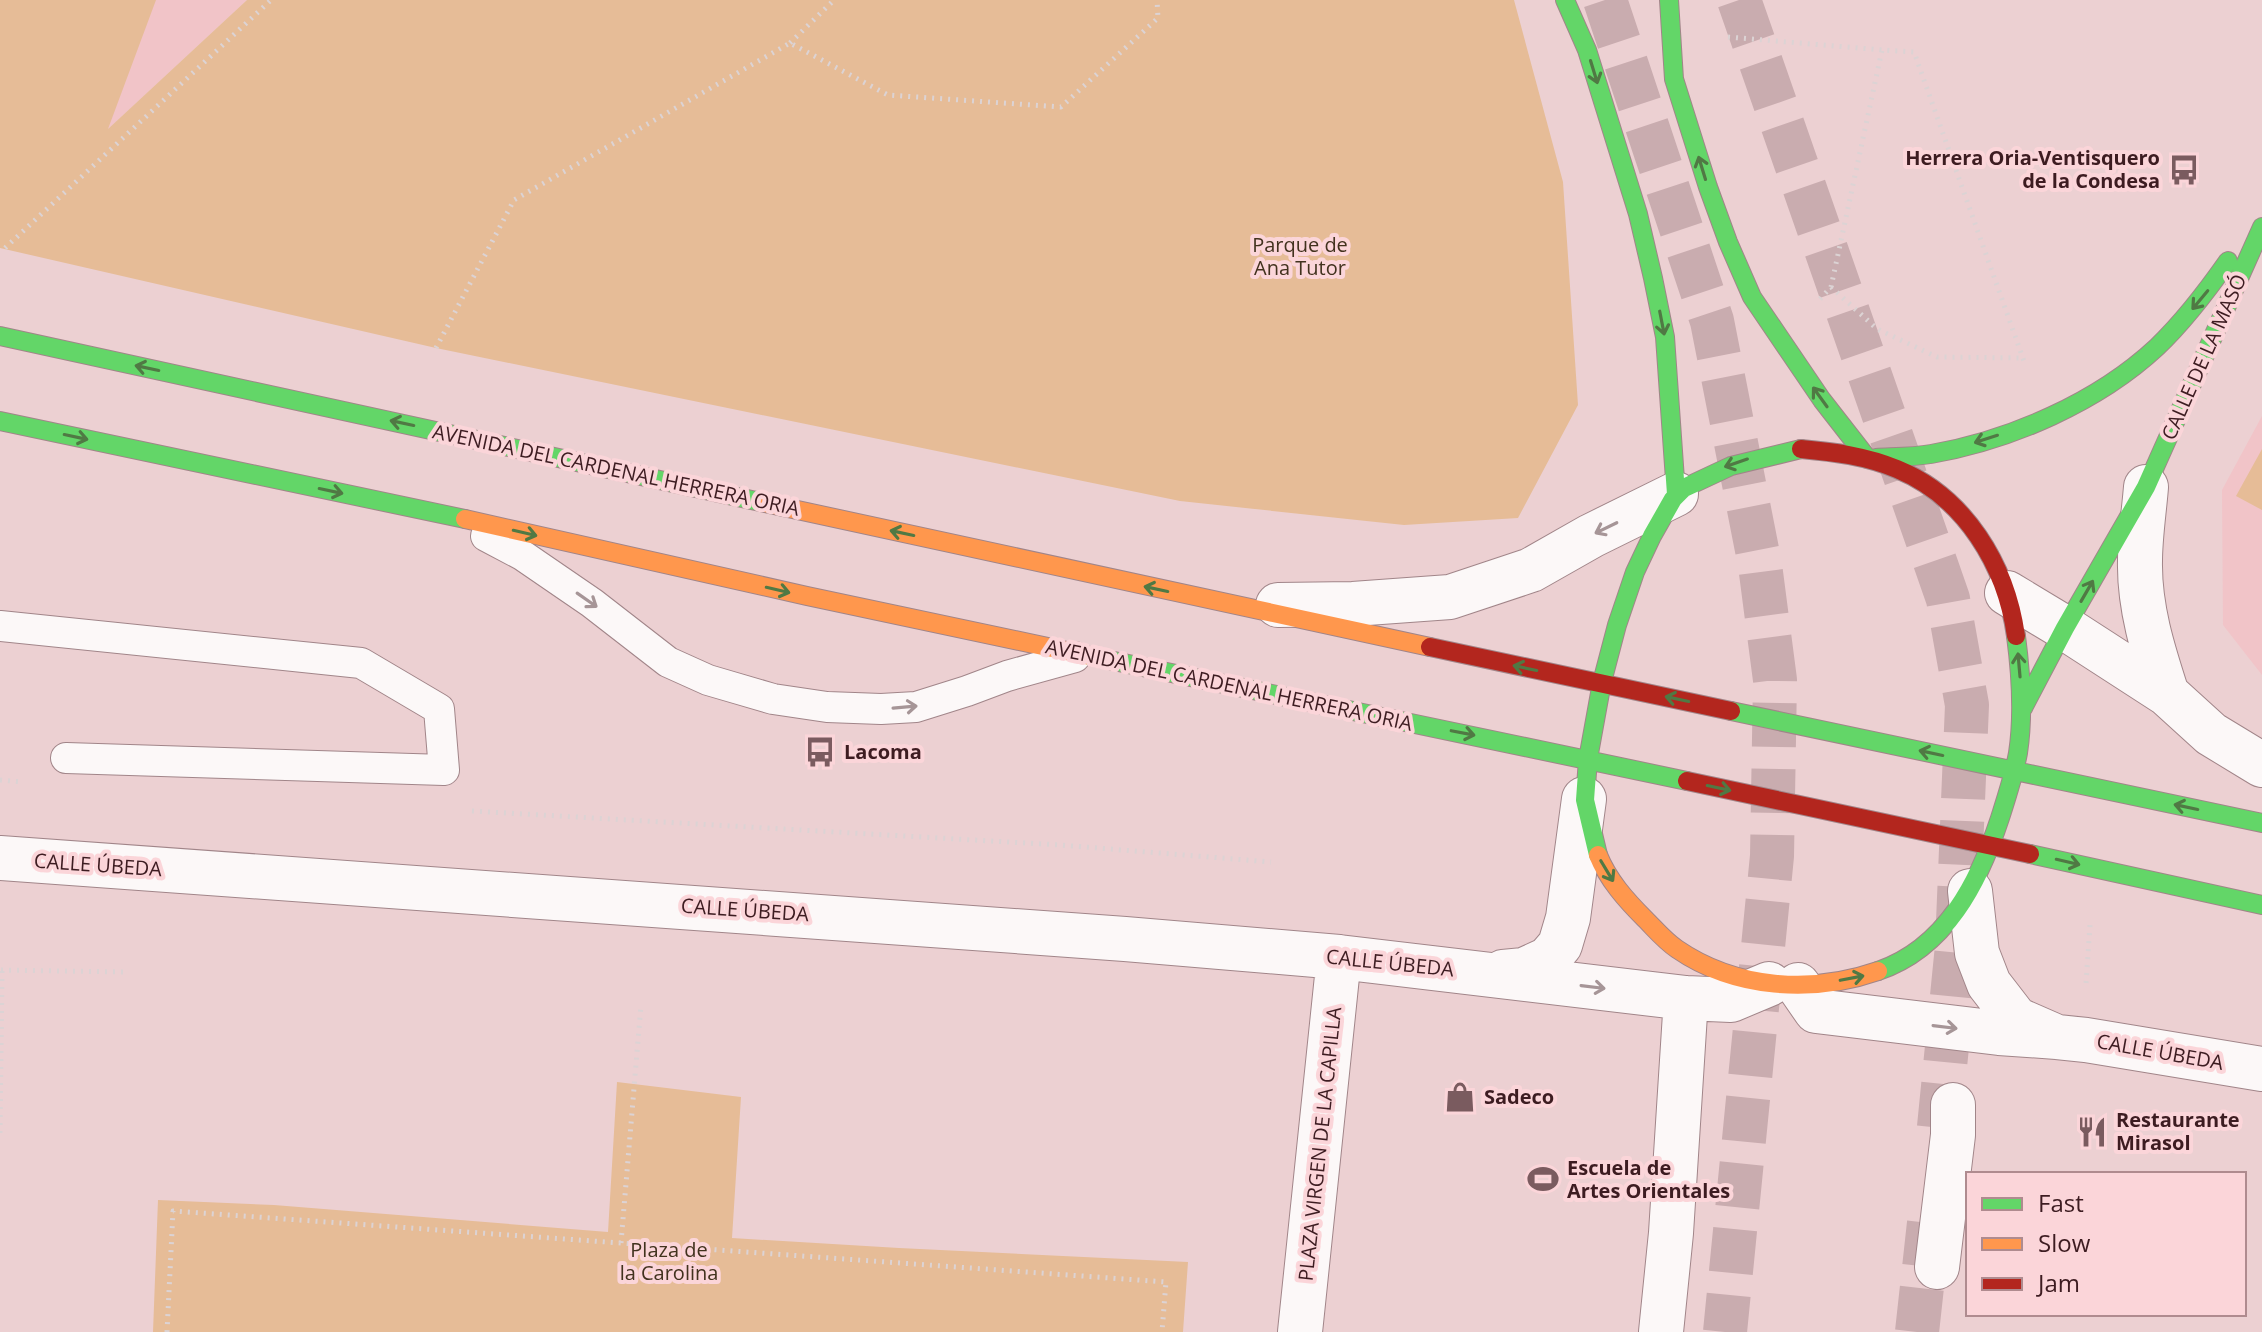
<svg xmlns="http://www.w3.org/2000/svg" width="2262" height="1332" viewBox="0 0 2262 1332" font-family="'Open Sans',sans-serif">
  <style>
    .built { fill: #f1c4c8 }
    .green { fill: #e6bc97 }
    .lines { fill: none; stroke-linecap: round; stroke-linejoin: round }
    .highway-tunnel { stroke: #c9acaf; stroke-width: 44; stroke-dasharray: 44 22; stroke-linecap: butt }
    .lane-casing { stroke: #a18589; stroke-width: 32 }
    .street-casing { stroke: #a18589; stroke-width: 46 }
    .fast-casing { stroke: #a18589; stroke-width: 20 }
    .slow-casing { stroke: #a18589; stroke-width: 20 }
    .jam-casing { stroke: #a18589; stroke-width: 20 }
    .path { stroke: #dcd3d4; stroke-width: 5; stroke-dasharray: 2 6; stroke-linecap: butt }
    .lane { stroke: #fcf8f8; stroke-width: 30 }
    .street { stroke: #fcf8f8; stroke-width: 44 }
    .fast { stroke: #63d668; stroke-width: 18 }
    .slow { stroke: #ff974d; stroke-width: 18 }
    .jam { stroke: #b3261e; stroke-width: 18 }
    .oneway { stroke: #507944 }
    .oneway2 { stroke: #a69597 }
    .labels { text-anchor: middle; stroke-width: 8; stroke-linejoin: round; paint-order: stroke }
    .poi-label { font-size: 20px; font-weight: bold; fill: #3d1c21; stroke: #fbd5d9; text-anchor: start }
    .park-label { font-size: 20px; fill: #42321e; stroke: #fbd5d9 }
    .street-label { font-size: 20px; fill: #3d1c21; stroke: #fbd5d9 }
  </style>
  <rect width="100%" height="100%" fill="#ecd0d2"/>
  <!-- built -->
  <path class="built" d="M0,0h247l-140,130z
    M2262,416v259l-39,-50 -1,-135z"/>
  <!-- green -->
  <path class="green" d="M0,0h156l-48,129 139,-129h1267l49,182 15,223 -60,113 -114,7 -224,-24 -744,-153 -436,-100z
    M2262,449v61l-26,-14z
    M617,1082l124,15 -9,141 167,10 289,14 -5,70h-1030l5,-132 116,5 334,27z"/>
  <g class="lines">
    <!-- highway-tunnel -->
    <path class="highway-tunnel" d="M1605,0l107,321 48,244 15,115 -3,176 -47,476
      M1739,0l209,599 19,106 -10,241 -20,201
      M1917,1332l12,-109"/>
    <!-- lane casing -->
    <g class="lane-casing">
      <path id="lane" d="M486,536l36,19 70,48 76,59 40,18 65,19 54,8 54,2 35,-2 51,-16 40,-15 68,-19
        M0,626l361,37 78,46 5,61 -378,-12"/>
    </g>
    <!-- street casing -->
    <g class="street-casing">
      <path id="street" d="M2146,487c-2,25 -6,50 -6,74 -1,46 13,90 27,133
        M2007,593l58,35 102,66 44,40 51,31
        M1278,605l75,-1 97,-7 81,-27 60,-34 85,-42
        M0,858l1125,81 214,18 347,41 45,2 38,-16
        M1503,972l21,-2 24,-11 12,-14 8,-27 16,-119
        M1798,985l18,26 183,22 58,4 -41,-18 -27,-35 -12,-31 -7,-62
        M2057,1037l29,3 176,29
        M1937,1267l16,-132v-30
        M1300,1332l39,-375
        M1661,1332l10,-99 15,-235"/>
    </g>
    <!-- fast casing -->
    <g class="fast-casing">
      <path id="fast" d="M1565,0l22,50 51,164 15,64 12,59 11,157
        M1669,0l5,79 34,108 20,55 24,55 70,103 46,59
        M0,336l765,167
        M0,421l465,98
        M1876,458c18,-1 37,-1 55,-4 80,-14 167,-52 226,-107 27,-26 50,-56 71,-86
        M1090,656c199,42 399,82 597,125
        M2023,708l42,-80 81,-141 116,-260
        M1731,711l531,112
        M2030,854l232,51
        M1598,855l-13,-55 3,-41 14,-77 15,-57 18,-53 17,-36 21,-37 11,-11 47,-22 70,-17
        M1878,971c68,-23 101,-89 122,-153 7,-22 14,-43 18,-65 6,-39 3,-79 -2,-117"/>
    </g>
    <!-- slow casing -->
    <g class="slow-casing">
      <path id="slow" d="M765,503l665,144
        M465,519l342,77 283,60
        M1598,855c10,25 28,45 47,64 10,10 20,22 32,30 58,40 135,45 201,22"/>
    </g>
    <!-- jam casing -->
    <g class="jam-casing">
      <path id="jam" d="M1801,449c33,3 65,7 96,20 68,28 109,96 119,167
        M1430,647l301,64
        M1687,781l343,73"/>
    </g>
    <!-- path -->
    <path class="path" d="M1728,37l154,13
      M790,43l44,-43
      M5,248l266,-248
      M1831,287l46,42 60,28 86,1
      M1820,299l11,-12 51,-237 32,2 111,312
      M436,348l78,-148 276,-157 98,52 173,12 97,-89 -1,-18
      M0,780l23,2
      M472,811l588,34 211,17
      M1,970l127,2
      M2086,983l4,-58
      M0,1133l2,-162
      M621,1243l20,-238
      M167,1332l6,-121 993,71 -4,50"/>
    <!-- lane -->
    <use href="#lane" class="lane"/>
    <!-- street -->
    <use href="#street" class="street"/>
    <!-- fast -->
    <use href="#fast" class="fast"/>
    <!-- slow -->
    <use href="#slow" class="slow"/>
    <!-- jam -->
    <use href="#jam" class="jam"/>
  </g>
  <!-- one-way arrows -->
  <defs><path id="oneway-shaft" d="M-6 0H5M1.5-3L5.5 0L1.5 3" fill="none" stroke-width="1.6" stroke-linecap="round" stroke-linejoin="round" transform="scale(2)"/></defs>
  <g class="oneway">
    <use href="#oneway-shaft" transform="translate(1594 72) rotate(73)"/>
    <use href="#oneway-shaft" transform="translate(1702 168) rotate(-107)"/>
    <use href="#oneway-shaft" transform="translate(2200 300) rotate(130)"/>
    <use href="#oneway-shaft" transform="translate(1662 323) rotate(79)"/>
    <use href="#oneway-shaft" transform="translate(147 368) rotate(-168)"/>
    <use href="#oneway-shaft" transform="translate(1820 397) rotate(-126)"/>
    <use href="#oneway-shaft" transform="translate(402 423) rotate(-168)"/>
    <use href="#oneway-shaft" transform="translate(76 437) rotate(12)"/>
    <use href="#oneway-shaft" transform="translate(1986 439) rotate(162)"/>
    <use href="#oneway-shaft" transform="translate(1736 463) rotate(161)"/>
    <use href="#oneway-shaft" transform="translate(331 491) rotate(12)"/>
    <use href="#oneway-shaft" transform="translate(525 533) rotate(13)"/>
    <use href="#oneway-shaft" transform="translate(902 533) rotate(-168)"/>
    <use href="#oneway-shaft" transform="translate(1156 589) rotate(-168)"/>
    <use href="#oneway-shaft" transform="translate(778 590) rotate(13)"/>
    <use href="#oneway-shaft" transform="translate(2087 591) rotate(-60)"/>
    <use href="#oneway-shaft" transform="translate(2019 665) rotate(-95)"/>
    <use href="#oneway-shaft" transform="translate(1525 668) rotate(-168)"/>
    <use href="#oneway-shaft" transform="translate(1677 699) rotate(-168)"/>
    <use href="#oneway-shaft" transform="translate(1463 733) rotate(11)"/>
    <use href="#oneway-shaft" transform="translate(1931 753) rotate(-168)"/>
    <use href="#oneway-shaft" transform="translate(1719 788) rotate(12)"/>
    <use href="#oneway-shaft" transform="translate(2186 807) rotate(-168)"/>
    <use href="#oneway-shaft" transform="translate(2068 862) rotate(13)"/>
    <use href="#oneway-shaft" transform="translate(1607 871) rotate(59)"/>
    <use href="#oneway-shaft" transform="translate(1852 978) rotate(-11)"/>
  </g>
  <g class="oneway2">
    <use href="#oneway-shaft" transform="translate(1606 528) rotate(154)"/>
    <use href="#oneway-shaft" transform="translate(587 600) rotate(35)"/>
    <use href="#oneway-shaft" transform="translate(905 707) rotate(-5)"/>
    <use href="#oneway-shaft" transform="translate(1593 987) rotate(7)"/>
    <use href="#oneway-shaft" transform="translate(1945 1027) rotate(7)"/>
  </g>
  <!-- icons -->
  <defs>
    <g id="bus-bare" transform="scale(2.4)"><path d="M-5-6H5V4H4V6H2V4H-2V6H-4V4H-5ZM-3.5-4V0h7V-4ZM-3.5 1.2v1.5H-2V1.2ZM2 1.2v1.5H3.5V1.2Z" fill="#7a5b5f" stroke="#fbd5d9" stroke-width="2.5" paint-order="stroke"/></g>
    <g id="shop-bare" transform="scale(2.4)"><path d="M-5-2.5h2.3a2.7 3.5 0 0 1 5.4 0H5L5.5 6h-11ZM-1.5-2.5h3a1.5 2.3 0 0 0-3 0Z" fill="#7a5b5f" stroke="#fbd5d9" stroke-width="2.5" paint-order="stroke"/></g>
    <g id="restaurant-bare" transform="scale(2.4)"><path d="M-5-6h1v4h1v-4h1v4h1v-4h1v5L-1.5 .5V6h-2V.5L-5-1ZM5-6V6H3V1.5H1.5Q1.5-4 5-6Z" fill="#7a5b5f" stroke="#fbd5d9" stroke-width="2.5" paint-order="stroke"/></g>
    <g id="stadium-bare" transform="scale(2.4)"><path d="M0-5a6.5 5 0 1 0 0 10a6.5 5 0 1 0 0-10ZM-3.5-1.8h7v3.6h-7Z" fill="#7a5b5f" stroke="#fbd5d9" stroke-width="2.5" paint-order="stroke"/></g>
  </defs>
  <g fill-rule="evenodd">
    <use href="#bus-bare" x="2184" y="170"/>
    <use href="#bus-bare" x="820" y="752"/>
    <use href="#shop-bare" x="1460" y="1097"/>
    <use href="#restaurant-bare" x="2092" y="1132"/>
    <use href="#stadium-bare" x="1543" y="1179"/>
  </g>
  <g class="labels">
    <!-- poi labels -->
    <g class="poi-label">
      <text x="2160" y="165" text-anchor="end">Herrera Oria-Ventisquero<tspan x="2160" dy="23">de la Condesa</tspan></text>
      <text x="844" y="759">Lacoma</text>
      <text x="1484" y="1104">Sadeco</text>
      <text x="2116" y="1127">Restaurante<tspan x="2116" dy="23">Mirasol</tspan></text>
      <text x="1567" y="1175">Escuela de<tspan x="1567" dy="23">Artes Orientales</tspan></text>
    </g>
    <!-- park labels -->
    <g class="park-label">
      <text x="1300" y="252">Parque de<tspan x="1300" dy="23">Ana Tutor</tspan></text>
      <text x="669" y="1257">Plaza de<tspan x="669" dy="23">la Carolina</tspan></text>
    </g>
    <!-- street labels -->
    <g class="street-label">
      <text transform="translate(2204 357) rotate(-66)" y="7">CALLE DE LA MASÓ</text>
      <text transform="translate(616 470) rotate(12)" y="7">AVENIDA DEL CARDENAL HERRERA ORIA</text>
      <text transform="translate(1229 685) rotate(12)" y="7">AVENIDA DEL CARDENAL HERRERA ORIA</text>
      <text transform="translate(98 865) rotate(4)" y="7">CALLE ÚBEDA</text>
      <text transform="translate(745 910) rotate(4)" y="7">CALLE ÚBEDA</text>
      <text transform="translate(1390 963) rotate(6)" y="7">CALLE ÚBEDA</text>
      <text transform="translate(2160 1052) rotate(10)" y="7">CALLE ÚBEDA</text>
      <text transform="translate(1320 1144) rotate(-84)" y="7">PLAZA VIRGEN DE LA CAPILLA</text>
    </g>
  </g>
  <!-- legend -->
  <rect x="1966" y="1172" width="280" height="144" fill="#fbd5d9" stroke="#af8b8f" stroke-width="2"/>
  <rect x="1982" y="1198" width="40" height="12" fill="#63d668" stroke="#af8b8f" stroke-width="2"/>
  <text x="2038" y="1212" font-size="24" fill="#3d1c21">Fast</text>
  <rect x="1982" y="1238" width="40" height="12" fill="#ff974d" stroke="#af8b8f" stroke-width="2"/>
  <text x="2038" y="1252" font-size="24" fill="#3d1c21">Slow</text>
  <rect x="1982" y="1278" width="40" height="12" fill="#b3261e" stroke="#af8b8f" stroke-width="2"/>
  <text x="2038" y="1292" font-size="24" fill="#3d1c21">Jam</text>
</svg>
